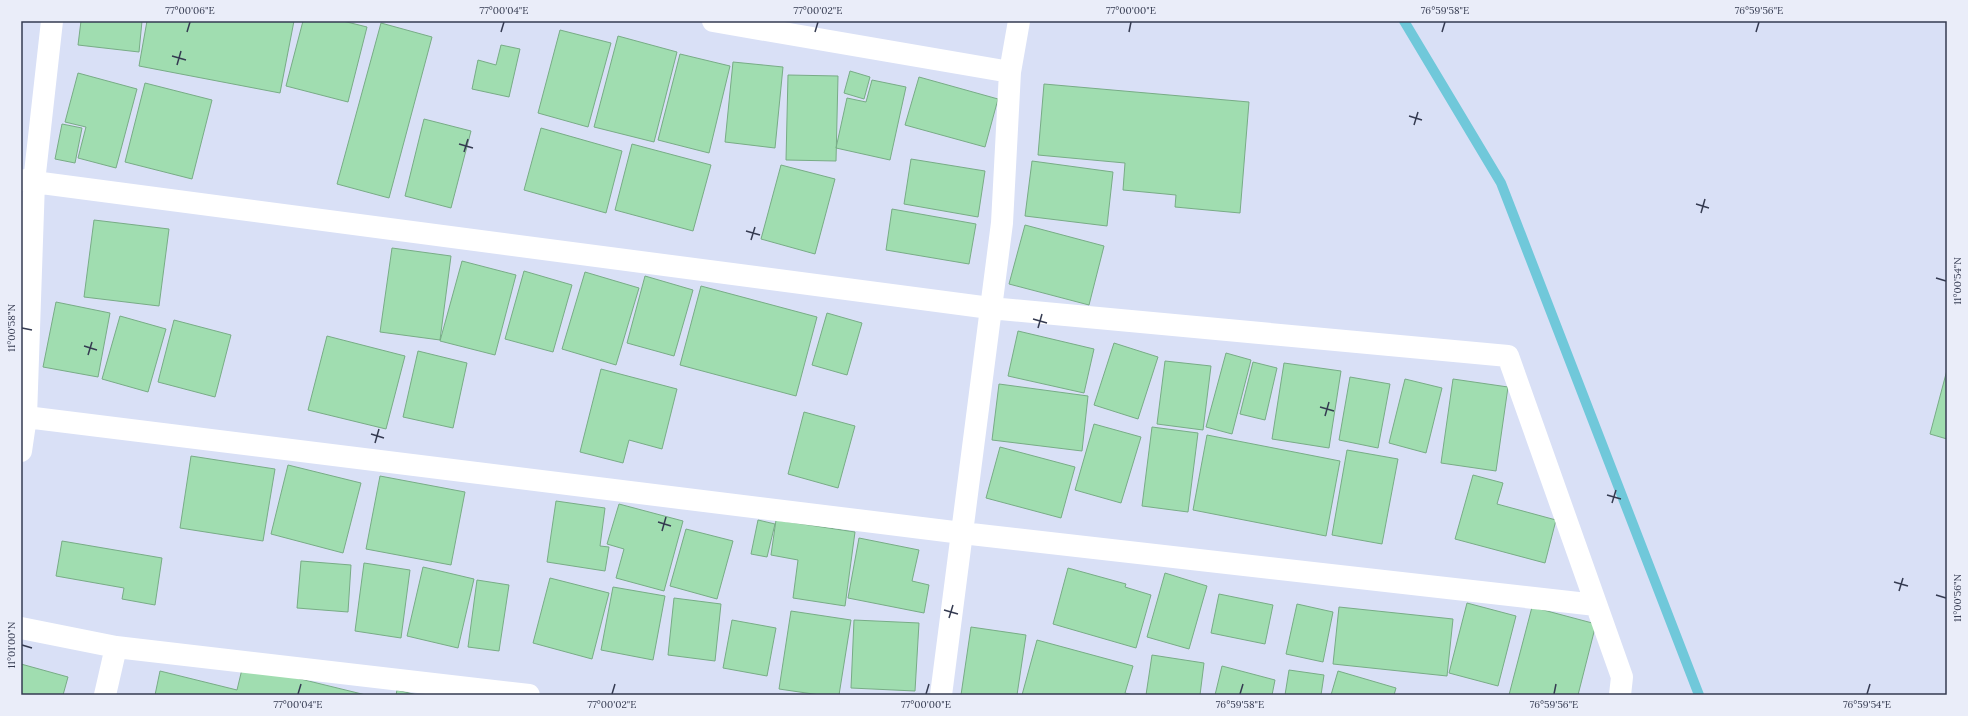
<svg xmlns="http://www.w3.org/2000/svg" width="1968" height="716" viewBox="0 0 1968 716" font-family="Lora,serif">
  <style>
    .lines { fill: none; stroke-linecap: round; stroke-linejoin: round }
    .stream { stroke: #70c8da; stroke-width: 10 }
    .building { fill: #a0ddb0; stroke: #78ac86 }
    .street { stroke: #fff; stroke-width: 22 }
    .ticks { fill: none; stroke: #353b51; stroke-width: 1.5 }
    .neatline { fill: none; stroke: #353b51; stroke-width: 1.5 }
    .ticks-label { font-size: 10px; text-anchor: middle; fill: #353b51 }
  </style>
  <rect width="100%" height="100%" fill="#d9e0f6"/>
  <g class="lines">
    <!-- stream -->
    <path class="stream" d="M1404,21l97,162 198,512"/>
  </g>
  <!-- building -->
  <path class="building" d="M81,21h61l-3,31 -61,-7z
    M147,21h147l-14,72 -141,-27z
    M303,21h40l24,6 -19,75 -62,-16z
    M381,23l51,14 -43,161 -52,-14z
    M560,30l51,13 -23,84 -50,-14z
    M618,36l59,16 -23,90 -60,-15z
    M501,45l19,4 -11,48 -37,-8 6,-29 18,5z
    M680,54l50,12 -21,87 -51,-13z
    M733,62l50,5 -8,81 -50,-6z
    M850,71l20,6 -6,22 -20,-6z
    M78,73l59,16 -21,79 -38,-10 8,-31 -21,-5z
    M788,75l50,1 -2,85 -50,-1z
    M919,77l79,22 -13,48 -80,-22z
    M872,80l34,7 -16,73 -54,-12 11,-50 19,4z
    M145,83l67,17 -20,79 -67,-17z
    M1044,84l205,18 -9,111 -65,-6 1,-12 -53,-5 2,-27 -87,-8z
    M424,119l47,12 -20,77 -46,-12z
    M62,124l20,4 -7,35 -20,-4z
    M541,128l81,23 -16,62 -82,-23z
    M632,144l79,21 -18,66 -78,-21z
    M911,159l74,12 -7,46 -74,-13z
    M1032,161l81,11 -6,54 -82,-10z
    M781,165l54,14 -20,75 -54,-15z
    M892,209l84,15 -7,40 -83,-14z
    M94,220l75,9 -10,77 -75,-9z
    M1025,225l79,21 -15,59 -80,-21z
    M392,248l59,8 -11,84 -60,-8z
    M462,261l54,14 -21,80 -55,-14z
    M524,271l48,14 -19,67 -48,-13z
    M585,272l54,16 -23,77 -54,-16z
    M645,276l48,14 -19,66 -47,-13z
    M701,286l116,31 -21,79 -116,-31z
    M56,302l54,11 -12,64 -55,-10z
    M827,313l35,10 -15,52 -35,-10z
    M120,316l46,13 -18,63 -46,-13z
    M174,320l57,15 -16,62 -57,-15z
    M1018,331l76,18 -10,44 -76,-17z
    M327,336l78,20 -19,73 -78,-19z
    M1114,343l44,14 -20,62 -44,-14z
    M418,351l49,12 -14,65 -50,-11z
    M1226,353l25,7 -19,74 -26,-7z
    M1165,361l46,5 -8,64 -46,-6z
    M1253,362l24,6 -12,52 -25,-6z
    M1284,363l57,8 -12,77 -57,-9z
    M601,369l76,20 -15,60 -33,-9 -6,23 -43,-11z
    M1947,370v69l-17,-5z
    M1350,377l40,7 -12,64 -39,-8z
    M1405,379l37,9 -16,65 -37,-10z
    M1453,379l55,8 -12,84 -55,-8z
    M999,384l89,12 -6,55 -90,-11z
    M804,412l51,14 -17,62 -50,-14z
    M1094,424l47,13 -20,66 -46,-13z
    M1152,427l46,6 -10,79 -46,-6z
    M1207,435l133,26 -14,75 -133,-26z
    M1000,447l75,20 -14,51 -75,-20z
    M1347,450l51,9 -16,85 -50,-9z
    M191,456l84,13 -12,72 -83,-13z
    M288,465l73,18 -18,70 -72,-19z
    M1473,475l30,8 -6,21 59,16 -11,43 -90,-24z
    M380,476l85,16 -14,73 -85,-16z
    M556,501l49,7 -5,38 9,1 -4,24 -58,-9z
    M619,504l64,17 -19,70 -48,-13 8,-29 -17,-5z
    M758,520l17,4 -8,33 -16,-3z
    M776,520l79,12 -10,74 -52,-8 5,-38 -27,-5z
    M686,529l47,12 -16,58 -47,-13z
    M859,538l60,12 -7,31 17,4 -5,28 -76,-15z
    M62,541l100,17 -7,47 -33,-6 2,-11 -68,-12z
    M301,561l50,4 -3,47 -51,-4z
    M364,563l46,7 -9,68 -46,-7z
    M423,567l51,12 -16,69 -51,-12z
    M1068,568l58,16 -1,3 26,8 -15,53 -83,-24z
    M1165,573l42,13 -18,63 -42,-12z
    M550,578l59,15 -17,66 -59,-16z
    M477,580l32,5 -10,66 -31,-4z
    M613,587l52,9 -12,64 -52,-10z
    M1219,594l54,11 -8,39 -54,-11z
    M674,598l47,6 -6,57 -47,-6z
    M1467,603l49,13 -18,70 -49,-13z
    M1297,604l36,8 -10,50 -37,-8z
    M1339,607l114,12 -6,57 -114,-12z
    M1532,607l64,17 -18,71h-69z
    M791,611l60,9 -12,75h-19l-41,-6z
    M732,620l44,8 -9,48 -44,-8z
    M854,620l65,3 -4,68 -64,-3z
    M971,627l55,8 -9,60h-56z
    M1037,640l96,26 -8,27 8,2h-111z
    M1152,655l52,8 -4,32h-54z
    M21,664l47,13 -5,18h-42z
    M243,665l123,30h-211l5,-24 77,19z
    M1222,666l53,14 -3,15h-57z
    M1289,670l35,5 -3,20h-36z
    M1338,671l58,17 -2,7h-63z
    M397,690l20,5h-21z"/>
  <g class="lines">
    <!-- street -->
    <path class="street" d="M713,21l297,51
      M21,180l13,2 18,-161
      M26,417l936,116 634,72
      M21,451l5,-34 8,-235 956,126 518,48 114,321 -2,18
      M21,628l95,19 413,48
      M105,695l11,-48
      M941,695l61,-472 8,-151 9,-51"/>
  </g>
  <!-- ticks -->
  <path class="ticks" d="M187,32l3,-10M501,32l3,-10M815,32l3,-10M1129,32l2,-10M1442,32l3,-10M1756,32l3,-10M172,56l14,4M177,65l4,-14M1409,116l13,4M1414,125l4,-13M459,144l14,4M464,152l4,-13M1696,204l13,4M1701,213l4,-14M746,231l14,4M751,240l4,-13M1936,278l10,3M1033,319l14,4M22,328l10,2M1038,328l4,-14M84,346l13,4M88,355l4,-13M1320,407l14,4M1325,416l4,-14M371,434l13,4M375,443l4,-14M1607,495l14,4M1612,503l4,-13M658,522l13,4M662,531l4,-14M1894,582l14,4M1899,591l4,-13M1936,595l10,3M944,610l14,4M949,618l4,-13M22,645l10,3M298,694l3,-10M612,694l3,-10M926,694l3,-10M1240,694l3,-10M1554,694l2,-10M1867,694l3,-10"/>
  <!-- border -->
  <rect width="1968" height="716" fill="none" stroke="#eaedf9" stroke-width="44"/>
  <rect x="22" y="22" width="1924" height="672" class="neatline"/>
  <g class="ticks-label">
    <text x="190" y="14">77°00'06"E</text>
    <text x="504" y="14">77°00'04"E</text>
    <text x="818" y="14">77°00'02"E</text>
    <text x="1131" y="14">77°00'00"E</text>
    <text x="1445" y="14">76°59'58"E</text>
    <text x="1759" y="14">76°59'56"E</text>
    <text transform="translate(1957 281) rotate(-90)" y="4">11°00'54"N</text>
    <text transform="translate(11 328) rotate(-90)" y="4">11°00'58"N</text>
    <text transform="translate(1957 598) rotate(-90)" y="4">11°00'56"N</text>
    <text transform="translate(11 645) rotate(-90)" y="4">11°01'00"N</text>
    <text x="298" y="708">77°00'04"E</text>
    <text x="612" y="708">77°00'02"E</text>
    <text x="926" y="708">77°00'00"E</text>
    <text x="1240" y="708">76°59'58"E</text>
    <text x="1554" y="708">76°59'56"E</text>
    <text x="1867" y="708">76°59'54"E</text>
  </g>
</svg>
